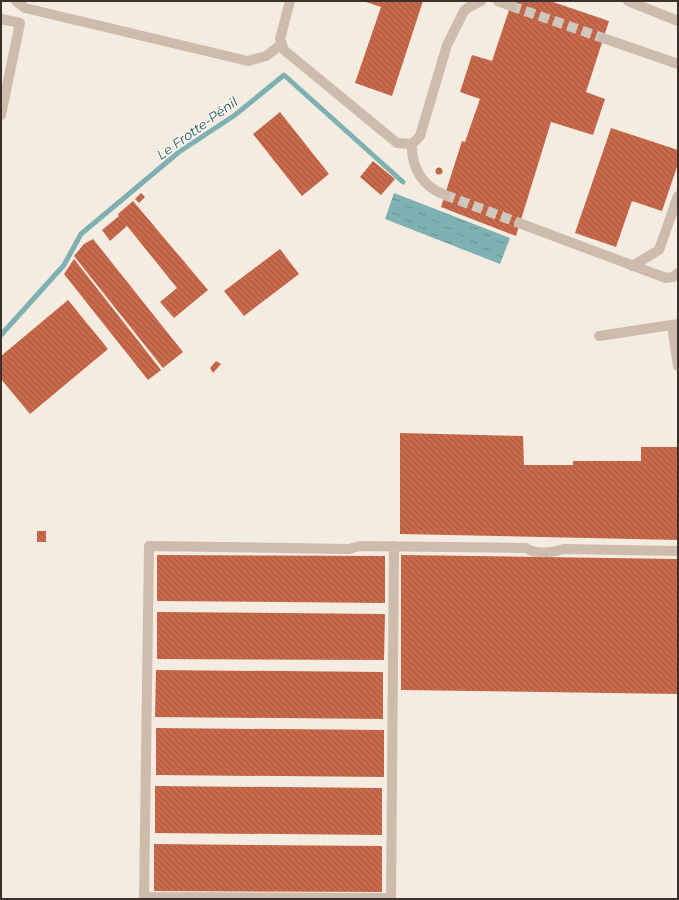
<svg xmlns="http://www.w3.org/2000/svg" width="679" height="900" viewBox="0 0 679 900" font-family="Montserrat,sans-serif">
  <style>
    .water { fill: url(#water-ripples) }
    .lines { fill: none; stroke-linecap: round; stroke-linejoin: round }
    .stream { stroke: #7fb0b2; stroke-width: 5 }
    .building { fill: url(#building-back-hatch) }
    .minor-tunnel { stroke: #cfc6bd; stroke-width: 10; stroke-dasharray: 10 5; stroke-linecap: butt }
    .minor { stroke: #cdbbac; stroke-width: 10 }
    .labels { text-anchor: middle; stroke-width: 3; stroke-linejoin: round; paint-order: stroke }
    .water-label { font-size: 13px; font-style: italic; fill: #1f5a5e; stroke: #fbf5ee }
  </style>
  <defs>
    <pattern id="water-ripples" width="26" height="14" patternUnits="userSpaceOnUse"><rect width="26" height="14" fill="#7fb0b2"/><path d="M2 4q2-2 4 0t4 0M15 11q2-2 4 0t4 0" fill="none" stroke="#699091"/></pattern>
    <pattern id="building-back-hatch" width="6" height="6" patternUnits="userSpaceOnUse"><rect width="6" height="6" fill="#c8694b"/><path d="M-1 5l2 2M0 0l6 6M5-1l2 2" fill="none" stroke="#a4573f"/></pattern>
  </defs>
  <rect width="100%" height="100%" fill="#f4ebe1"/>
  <!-- water -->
  <path class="water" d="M394,193l116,45 -10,26 -115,-45z"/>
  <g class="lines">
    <!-- stream -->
    <path class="stream" d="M1,335l63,-70 17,-31 98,-82 56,-37 49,-40 119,107"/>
  </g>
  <!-- building -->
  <path class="building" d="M363,1h60l-31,95 -37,-13 26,-76z
    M512,1h38l59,20 -23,71 19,7 -12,36 -42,-13 -35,114 -75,-29 21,-66 3,1 15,-43 -20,-7 12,-37 20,6z
    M280,112l49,62 -27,22 -49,-62z
    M611,128l67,22v14l-16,47 -30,-10 -16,46 -41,-14z
    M373,161l22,18 -14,16 -21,-18z
    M435.5 171a3.5 3.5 0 1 1 7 0a3.5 3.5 0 1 1-7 0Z
    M141,193l4,4 -6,6 -4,-4z
    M133,201l75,89 -34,28 -14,-16 17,-14 -50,-62 -17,15 -8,-11 17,-14 -1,-2z
    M93,239l90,113 -20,16 -89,-112 10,-12z
    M280,249l19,25 -55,42 -20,-25z
    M74,259l87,111 -13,10 -84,-106z
    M68,300l40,49 -78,65 -29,-35v-23z
    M216,361l5,3 -8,9 -3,-5z
    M400,433l123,3 1,29h49v-4h68v-14h37v93l-278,-6z
    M37,531h9v11h-9z
    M157,555l228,1v47l-228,-2z
    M401,555l277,4v135l-277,-4z
    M157,612l228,2 -1,46 -227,-1z
    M156,670l227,2v47l-228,-2z
    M156,728l228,2v47l-228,-2z
    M155,786l227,2v47l-227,-2z
    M154,844l228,2v46l-228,-1z"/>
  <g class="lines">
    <!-- minor-tunnel -->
    <path class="minor-tunnel" d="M511,6l92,32
      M445,195l74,28"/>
    <!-- minor -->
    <path class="minor" d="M16,1l9,7 223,53 18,-5 16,-12
      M290,1l-10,38 4,11 113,93 15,1 8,-8 27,-91 17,-34 5,-4 12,-6
      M498,1l13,5
      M628,1l50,20
      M1,19l19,4 -19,92
      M603,38l75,26
      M412,144c-1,24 11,43 33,51
      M519,223l147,55 7,-1 5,-4
      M632,266l27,-16 19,-54
      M672,325l6,41
      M599,336l79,-12
      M144,897l247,1 3,-352
      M144,899l5,-353 200,3 11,-3 166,2c10,7 27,4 38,1l114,2"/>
  </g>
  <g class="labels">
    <!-- water labels -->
    <g class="water-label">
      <text transform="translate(197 128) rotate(-36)" y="5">Le Frotte-Pénil</text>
    </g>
  </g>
  <!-- border -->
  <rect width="679" height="900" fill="none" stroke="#3b302b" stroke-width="4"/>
</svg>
